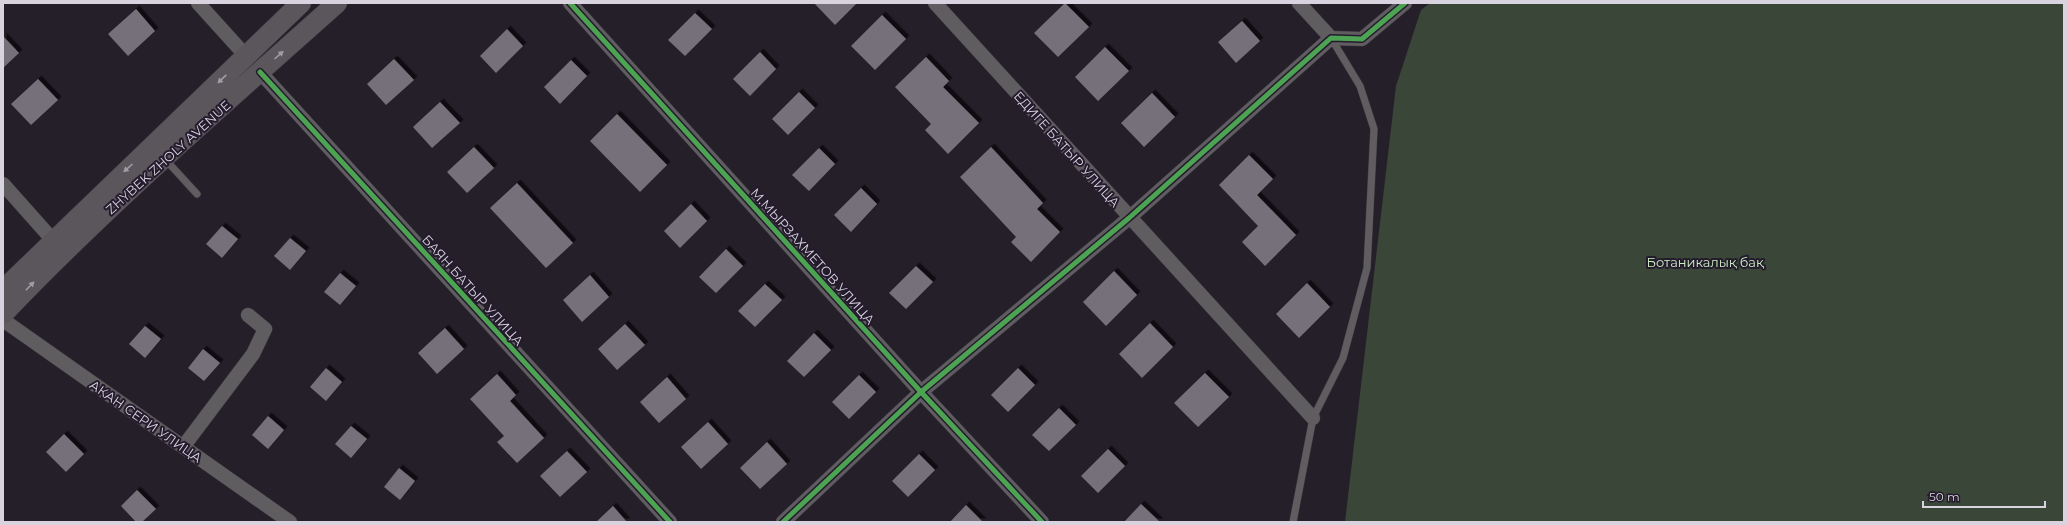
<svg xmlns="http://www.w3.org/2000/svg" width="2067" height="525" viewBox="0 0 2067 525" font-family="Montserrat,sans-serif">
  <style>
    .green { fill: #3a4638 }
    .building { fill: #757079; filter: url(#shadow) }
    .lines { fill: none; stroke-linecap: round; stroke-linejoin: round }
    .lane-casing { stroke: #3d3942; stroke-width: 8 }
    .street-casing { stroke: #3d3942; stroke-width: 15 }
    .secondary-casing { stroke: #3d3942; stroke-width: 21 }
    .lane { stroke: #605d61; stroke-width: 7 }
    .street { stroke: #605d61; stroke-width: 14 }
    .secondary { stroke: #5a565c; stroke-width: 20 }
    .cycleway-casing { stroke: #241b2d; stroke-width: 8 }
    .cycleway { stroke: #4ca352; stroke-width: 5 }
    .oneway { fill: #a09ba4 }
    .labels { text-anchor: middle; stroke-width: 4; stroke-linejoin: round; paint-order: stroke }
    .street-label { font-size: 13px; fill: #d9d3df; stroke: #241b2d }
    .park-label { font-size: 13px; fill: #cbeec1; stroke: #241b2d }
  </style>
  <defs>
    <filter id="shadow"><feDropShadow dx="3.5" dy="-3.5" stdDeviation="0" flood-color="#0009"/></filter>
  </defs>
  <rect width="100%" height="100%" fill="#241f29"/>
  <!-- green -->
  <path class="green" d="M1430,3h634v519h-719l51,-436 25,-76z"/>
  <!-- building -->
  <path class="building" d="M814,3h43l-22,22z
    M1065,3l24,24 -31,30 -24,-24z
    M136,9l19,22 -27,25 -20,-22z
    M695,13l17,16 -27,27 -17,-16z
    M882,15l24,24 -31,31 -24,-24z
    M1242,21l18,20 -24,22 -18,-21z
    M507,29l16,17 -27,27 -16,-17z
    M3,36l16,17 -16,15z
    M1105,47l24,24 -31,30 -23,-24z
    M760,52l16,17 -26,27 -17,-17z
    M926,57l23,24 -6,6 36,36 -31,31 -23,-24 6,-6 -36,-37z
    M394,59l20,21 -28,25 -19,-21z
    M571,60l16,16 -27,28 -16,-17z
    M38,79l20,21 -27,25 -20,-21z
    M799,92l16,16 -27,27 -16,-16z
    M1152,93l23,24 -31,30 -23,-24z
    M440,102l20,21 -28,25 -19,-21z
    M617,114l50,51 -27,27 -50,-51z
    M474,147l20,21 -27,25 -20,-21z
    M991,147l52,56 -6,6 23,23 -29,30 -20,-20 5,-5 -56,-60z
    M819,148l16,16 -26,27 -17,-16z
    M1249,155l24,24 -16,16 39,40 -31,31 -23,-24 16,-16 -39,-41z
    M517,183l56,60 -27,25 -56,-60z
    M861,188l16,16 -26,28 -17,-17z
    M691,204l16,17 -27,27 -16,-17z
    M222,226l16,13 -16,19 -16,-14z
    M290,238l16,13 -16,19 -16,-14z
    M726,249l17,17 -27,27 -17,-16z
    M916,266l17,16 -27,27 -17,-16z
    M1114,271l23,24 -31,31 -23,-24z
    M340,273l16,13 -16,19 -16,-13z
    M590,275l19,22 -27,25 -19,-22z
    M1307,283l23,24 -31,31 -23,-24z
    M765,284l17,16 -27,27 -17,-16z
    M1150,323l23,24 -31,31 -23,-24z
    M625,324l20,21 -28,25 -19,-21z
    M145,326l16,13 -16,19 -16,-14z
    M445,328l19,21 -27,25 -19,-21z
    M814,333l17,17 -27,27 -17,-16z
    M203,349l17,14 -16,18 -16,-13z
    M326,368l16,14 -16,19 -16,-14z
    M1018,368l17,17 -27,27 -17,-17z
    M1205,373l24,24 -31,30 -24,-24z
    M497,374l19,21 -6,6 34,37 -27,25 -20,-21 7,-6 -34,-37z
    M859,375l17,17 -27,27 -17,-17z
    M667,377l19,22 -27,24 -19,-21z
    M1059,408l17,17 -27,26 -17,-16z
    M268,416l16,14 -16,19 -16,-14z
    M708,422l20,22 -27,25 -20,-22z
    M351,426l16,13 -16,19 -16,-14z
    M64,434l20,20 -18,18 -20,-20z
    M767,442l20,22 -27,25 -20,-21z
    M1108,449l17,17 -27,27 -17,-17z
    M567,451l20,21 -27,25 -20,-21z
    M919,454l16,16 -27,27 -16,-16z
    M399,468l16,13 -15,19 -16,-13z
    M137,490l19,19 -14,13h-6l-15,-16z
    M1141,504l19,18h-36z
    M966,505l17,17h-33z
    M613,506l14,16h-31z"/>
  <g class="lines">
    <!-- lane casing -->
    <g class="lane-casing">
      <path id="lane" d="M164,158l33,36
        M1293,522l20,-104 30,-60 24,-90 7,-139 -14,-43 -29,-48"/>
    </g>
    <!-- street casing -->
    <g class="street-casing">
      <path id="street" d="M198,3l48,53
        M570,3l351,389 121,130
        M935,3l378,415
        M1299,3l32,35
        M260,72l410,450
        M3,184l56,63
        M3,320l287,202
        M183,447l70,-93 12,-25 -17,-14
        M783,522l138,-130 208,-174 202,-180 31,1 43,-36"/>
    </g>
    <!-- secondary casing -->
    <g class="secondary-casing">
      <path id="secondary" d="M3,290l298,-287
        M3,314c105,-110 221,-210 334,-311"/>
    </g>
    <!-- lane -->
    <use href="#lane" class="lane"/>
    <!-- street -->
    <use href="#street" class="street"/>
    <!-- secondary -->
    <use href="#secondary" class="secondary"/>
    <!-- cycleway casing -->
    <g class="cycleway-casing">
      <path id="cycleway" d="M570,3l351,389 121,130
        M260,72l410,450
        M783,522l138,-130 208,-174 202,-180 31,1 43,-36"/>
    </g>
    <!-- cycleway -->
    <use href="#cycleway" class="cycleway"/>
  </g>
  <!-- one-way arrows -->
  <defs><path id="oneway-solid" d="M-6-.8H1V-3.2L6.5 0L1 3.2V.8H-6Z"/></defs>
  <g class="oneway">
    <use href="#oneway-solid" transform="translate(279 55) rotate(-42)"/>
    <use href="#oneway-solid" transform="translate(222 79) rotate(136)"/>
    <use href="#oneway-solid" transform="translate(128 168) rotate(138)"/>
    <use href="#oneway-solid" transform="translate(30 286) rotate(-46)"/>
  </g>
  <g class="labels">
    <!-- street labels -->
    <g class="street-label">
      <text transform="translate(1067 149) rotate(48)" y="5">ЕДИГЕ БАТЫР УЛИЦА</text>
      <text transform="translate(168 157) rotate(-42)" y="5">ZHYBEK ZHOLY AVENUE</text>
      <text transform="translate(813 256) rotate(48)" y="5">М.МЫРЗАХМЕТОВ УЛИЦА</text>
      <text transform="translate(473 290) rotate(48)" y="5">БАЯН БАТЫР УЛИЦА</text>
      <text transform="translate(146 421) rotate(35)" y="5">АКАН СЕРИ УЛИЦА</text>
    </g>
    <!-- park labels -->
    <g class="park-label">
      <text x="1705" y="267">Ботаникалық бақ</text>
    </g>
  </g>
  <!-- border -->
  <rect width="2067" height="525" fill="none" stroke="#d9d3df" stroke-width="8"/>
  <!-- scale -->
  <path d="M1923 501v6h122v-6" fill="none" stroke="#d9d3df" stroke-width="2"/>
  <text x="1929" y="501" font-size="12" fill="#d9d3df" stroke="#241b2d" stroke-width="3" paint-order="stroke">50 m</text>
</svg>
